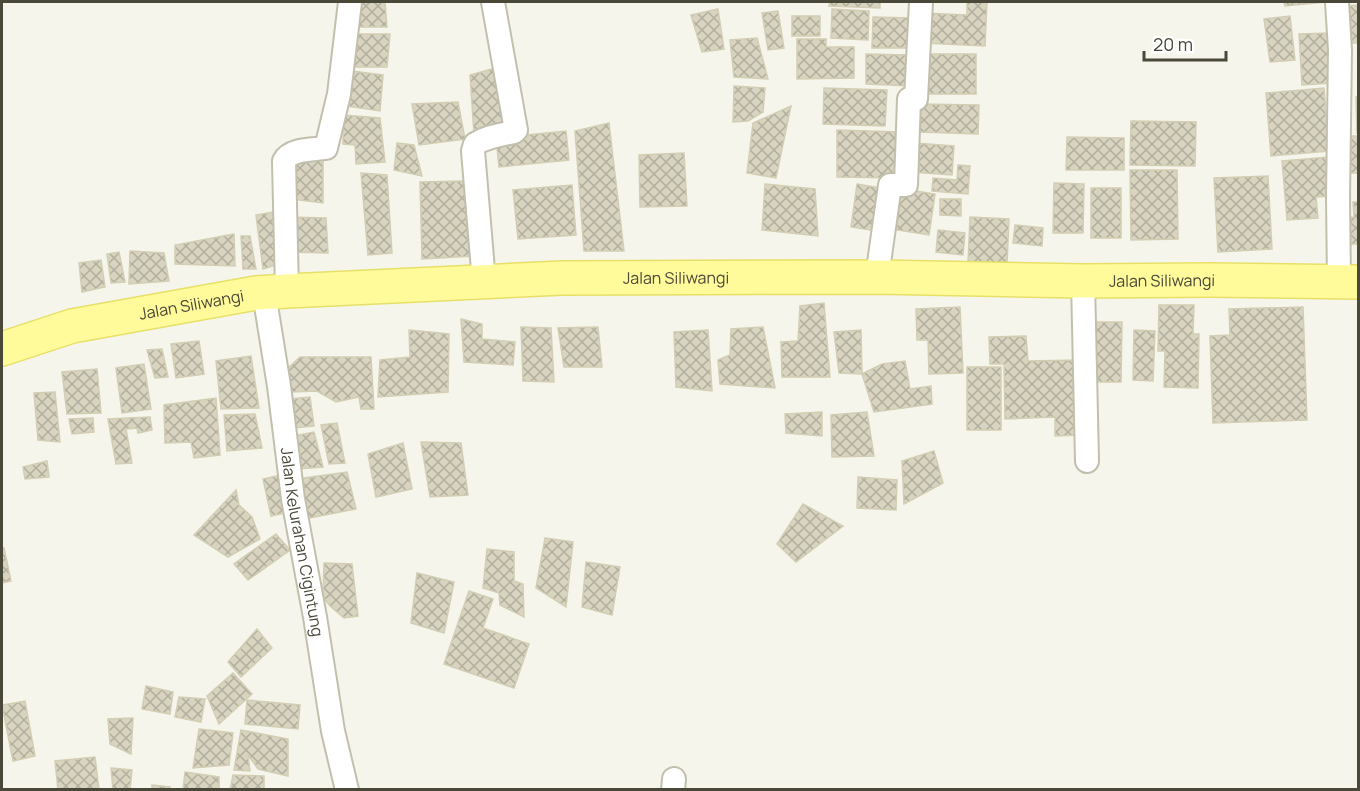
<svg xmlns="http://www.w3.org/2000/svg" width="1360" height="791" viewBox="0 0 1360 791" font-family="Manrope,sans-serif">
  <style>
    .building { fill: url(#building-cross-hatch); stroke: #d3ceb3; stroke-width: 1.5 }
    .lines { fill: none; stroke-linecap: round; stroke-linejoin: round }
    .street-casing { stroke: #c2c0ad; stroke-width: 26 }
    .primary-casing { stroke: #e7e068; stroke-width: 36 }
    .street { stroke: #fff; stroke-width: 22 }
    .primary { stroke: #fffb9b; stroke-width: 33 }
    .labels { text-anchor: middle; stroke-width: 6; stroke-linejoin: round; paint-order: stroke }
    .street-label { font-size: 16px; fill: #4a4838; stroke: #fff }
  </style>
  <defs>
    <pattern id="building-cross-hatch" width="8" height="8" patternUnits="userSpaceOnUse" patternTransform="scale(1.5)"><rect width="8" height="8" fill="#d8d4c0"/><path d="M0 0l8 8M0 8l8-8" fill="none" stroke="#b1ae9d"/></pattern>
  </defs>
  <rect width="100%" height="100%" fill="#f6f5eb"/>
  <!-- building -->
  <path class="building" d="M353,2h32l2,25h-38z
    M830,2h50v6l-51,-2z
    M967,2h20l-2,44 -62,-3 1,-30 43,2z
    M1284,2h42l-41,4z
    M1358,5v38h-9l-3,-37z
    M718,9l6,40 -22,3 -11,-37z
    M832,9l37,2 -1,29 -37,-2z
    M778,11l6,37 -16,2 -6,-37z
    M792,16h28v20h-28z
    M1290,16l5,44 -25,2 -6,-43z
    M873,17l39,1v30h-40z
    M1329,33l3,50 -30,2 -3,-51z
    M350,34h40l-3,33h-35z
    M757,38l11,41 -34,-2 -4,-37z
    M797,39h29v8h28v31l-57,1z
    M866,54l44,1v31l-44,-2z
    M923,54h53v40h-53z
    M499,67l13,64 -38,3 -4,-59z
    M344,70l39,5 -3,36 -33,-5z
    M734,86l31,2 -2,24 -15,9 -15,1z
    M824,88l63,2 -2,36 -62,-2z
    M1324,88l5,63 -58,5 -5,-63z
    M1356,97h2v36h-1z
    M458,102l7,37 -46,6 -7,-41z
    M920,104l59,1 -1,29 -59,-2z
    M791,106l-15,72 -29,-5 6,-50z
    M343,115l37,3 5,44 -29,2 -1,-19 -12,-1z
    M1131,121l65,1 -1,44 -65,-1z
    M609,123l15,128h-40l-9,-120z
    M837,130l63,2 -1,46 -62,-1z
    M566,131l3,29 -70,7 -3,-29z
    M1348,136h10v37h-10z
    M1067,137l57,1v32h-58z
    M397,143l17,2 8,31 -28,-6z
    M915,143l39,3 -2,29 -40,-3z
    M684,153l3,53 -47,1 -1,-52z
    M1329,157l3,39 -16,1 2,21 -31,2 -5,-59z
    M292,160h31v43l-31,-4z
    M958,165l12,1 -2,28 -36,-3 1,-13 24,2z
    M1130,170h47l1,69 -47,1z
    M361,173l26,2 5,78 -24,2z
    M1268,176l4,73 -54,3 -4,-74z
    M465,181l9,75 -52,3 -2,-77z
    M1054,183l30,1 -1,49h-30z
    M765,184l50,5 3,47 -56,-6z
    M857,184l24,4 -5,43 -25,-4z
    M572,185l4,50 -58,4 -5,-49z
    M898,188l37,6 -6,41 -38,-6z
    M1091,188h30v50h-30z
    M940,199h21v17l-21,-1z
    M1353,202h5v42h-14l-1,-26 11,-1z
    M274,212l2,53 -13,4 -7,-54z
    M289,217l37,1 2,35 -40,-1z
    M970,217l39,2 -2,45 -39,-2z
    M1015,225l28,3 -1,18 -29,-3z
    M938,230l27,3 -2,22 -27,-3z
    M234,234l1,32 -60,-2v-19z
    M241,236h9l6,33h-13z
    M130,251l34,2 5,28 -40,3z
    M119,252l6,30 -14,1 -4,-29z
    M101,260l4,27 -23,5 -3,-29z
    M824,303l6,74h-48l-1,-35 17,-1 2,-35z
    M1159,305h35l-1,29h6l-1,54 -34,-1 1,-36h-7z
    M960,307l3,66 -34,1 -1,-34h-11l-1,-31z
    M1303,307l4,113 -94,3 -3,-87 20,-1 -1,-26z
    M461,319l21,5v15l33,3 -2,23 -49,-3z
    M1091,322h31l-1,60h-31z
    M521,327l30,1 3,54 -31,-1z
    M598,327l4,40h-38l-6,-39z
    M763,327l12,61 -55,-4 -2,-24 12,-5 1,-26z
    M409,330l40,4 -1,58 -70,5 2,-37 30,-3z
    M708,330l4,61 -36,-4 -2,-55z
    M861,330l1,44 -23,-1 -5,-41z
    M1134,330l21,1 -2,50 -20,-1z
    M1026,336l2,25 50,-1 3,75 -26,1v-19l-50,2 -1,-55h-14l-1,-27z
    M199,341l5,33 -28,4 -5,-34z
    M162,349l6,28 -13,1 -8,-28z
    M251,356l8,52 -38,1 -5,-48z
    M300,357h71l3,52h-13l-2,-12 -23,5 -19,-11 -26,1 -3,-24z
    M905,361l5,28 21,-3 1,18 -58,8 -12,-38 20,-10z
    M144,364l7,45 -29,4 -6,-45z
    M967,367h34v63h-34z
    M97,369l4,44 -34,1 -5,-42z
    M55,392l5,50 -22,-2 -4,-47z
    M310,397l4,29 -21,2 -3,-29z
    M216,398l4,57 -26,3 -3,-16 -26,1 -1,-38z
    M822,412v24l-36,-3 -1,-19z
    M867,412l7,44 -42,1 -1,-42z
    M255,414l7,34 -35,3 -3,-36z
    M150,417l2,13 -14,3 -1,-5 -11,1 6,34 -16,1 -8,-45z
    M93,418l1,14 -22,2 -3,-15z
    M337,423l8,40 -16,1 -8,-39z
    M314,432l9,35 -26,2 -4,-33z
    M421,442l40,1 7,52 -38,2z
    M403,443l9,46 -36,8 -8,-43z
    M934,451l9,32 -39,21 -2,-43z
    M47,461l2,16 -24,2 -2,-12z
    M347,472l9,37 -52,10 -7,-40z
    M281,475l8,37 -18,4 -8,-37z
    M858,477l39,3 -1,30 -39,-2z
    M236,490l3,15 13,12 8,22 -32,18 -34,-22z
    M803,504l40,22 -47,36 -19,-18z
    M276,534l14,16 -42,30 -14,-16z
    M545,538l28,4 -7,65 -30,-19z
    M2,548h2l7,33 -9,2z
    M487,549l27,3v29l9,3 1,33 -24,-12 -1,-12 -16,-5z
    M586,562l34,5 -8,48 -30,-8z
    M324,563l28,1 6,52 -14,2 -14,-12 -7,-9z
    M417,573l37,9 -10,51 -33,-10z
    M469,591l24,8 -10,29 46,16 -15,44 -70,-24z
    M257,629l15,19 -31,29 -13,-15z
    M233,673l19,21 -33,30 -12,-28z
    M146,686l27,6 -3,22 -28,-5z
    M179,697l26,2 -4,23 -26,-5z
    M247,700l53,5 -2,24 -53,-5z
    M25,701l10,55 -22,5 -11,-56z
    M133,718l-2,36 -21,-10 -2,-25z
    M199,729l34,4 -4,32 -36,3z
    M241,730l47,9v37l-30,-7 -10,-14 2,16 -16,-1z
    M95,757l4,33h-41l-3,-29z
    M111,768l21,2 -2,20h-17z
    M185,772l34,5v13h-36z
    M233,775l31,1v14h-34z
    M152,785l18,2 -1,3h-17z"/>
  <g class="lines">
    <!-- street casing -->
    <g class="street-casing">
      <g id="street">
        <path d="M1337,2l3,48 -2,148 1,84"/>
        <path d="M877,277l13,-92h16l3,-86h7l5,-97"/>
        <path d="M1083,281l4,180"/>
        <path d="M484,282l-11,-131 2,-7c13,-8 26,-9 39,-12l2,-2 -23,-128"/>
        <path d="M287,291l-3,-130c7,-13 29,-11 42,-13l13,-54 11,-92"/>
        <path id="s1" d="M264,293l15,93 14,113 22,118 18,114 14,59"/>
        <path d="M673,790l1,-11"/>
      </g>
    </g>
    <!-- primary casing -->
    <g class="primary-casing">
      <g id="primary">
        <path id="s2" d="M2,349l70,-23 184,-33 31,-2 275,-13 315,-1 206,4 127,-1 148,2"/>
      </g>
    </g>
    <!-- street -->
    <use href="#street" class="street"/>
    <!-- primary -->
    <use href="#primary" class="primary"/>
  </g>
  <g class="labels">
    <!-- street labels -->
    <g class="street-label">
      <text dy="6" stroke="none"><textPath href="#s2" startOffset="681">Jalan Siliwangi</textPath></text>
      <text dy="6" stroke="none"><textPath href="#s2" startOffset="1167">Jalan Siliwangi</textPath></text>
      <text dy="6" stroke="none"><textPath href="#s2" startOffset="195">Jalan Siliwangi</textPath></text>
      <text dy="6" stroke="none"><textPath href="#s1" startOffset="252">Jalan Kelurahan Cigintung</textPath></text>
    </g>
  </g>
  <!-- border -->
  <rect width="1360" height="791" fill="none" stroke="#4a4838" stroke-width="6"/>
  <!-- scale -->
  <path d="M1144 51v9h82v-9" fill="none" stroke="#4a4838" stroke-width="3"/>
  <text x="1153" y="51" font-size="18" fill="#4a4838" stroke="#ffffff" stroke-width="4.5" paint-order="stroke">20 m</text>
</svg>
